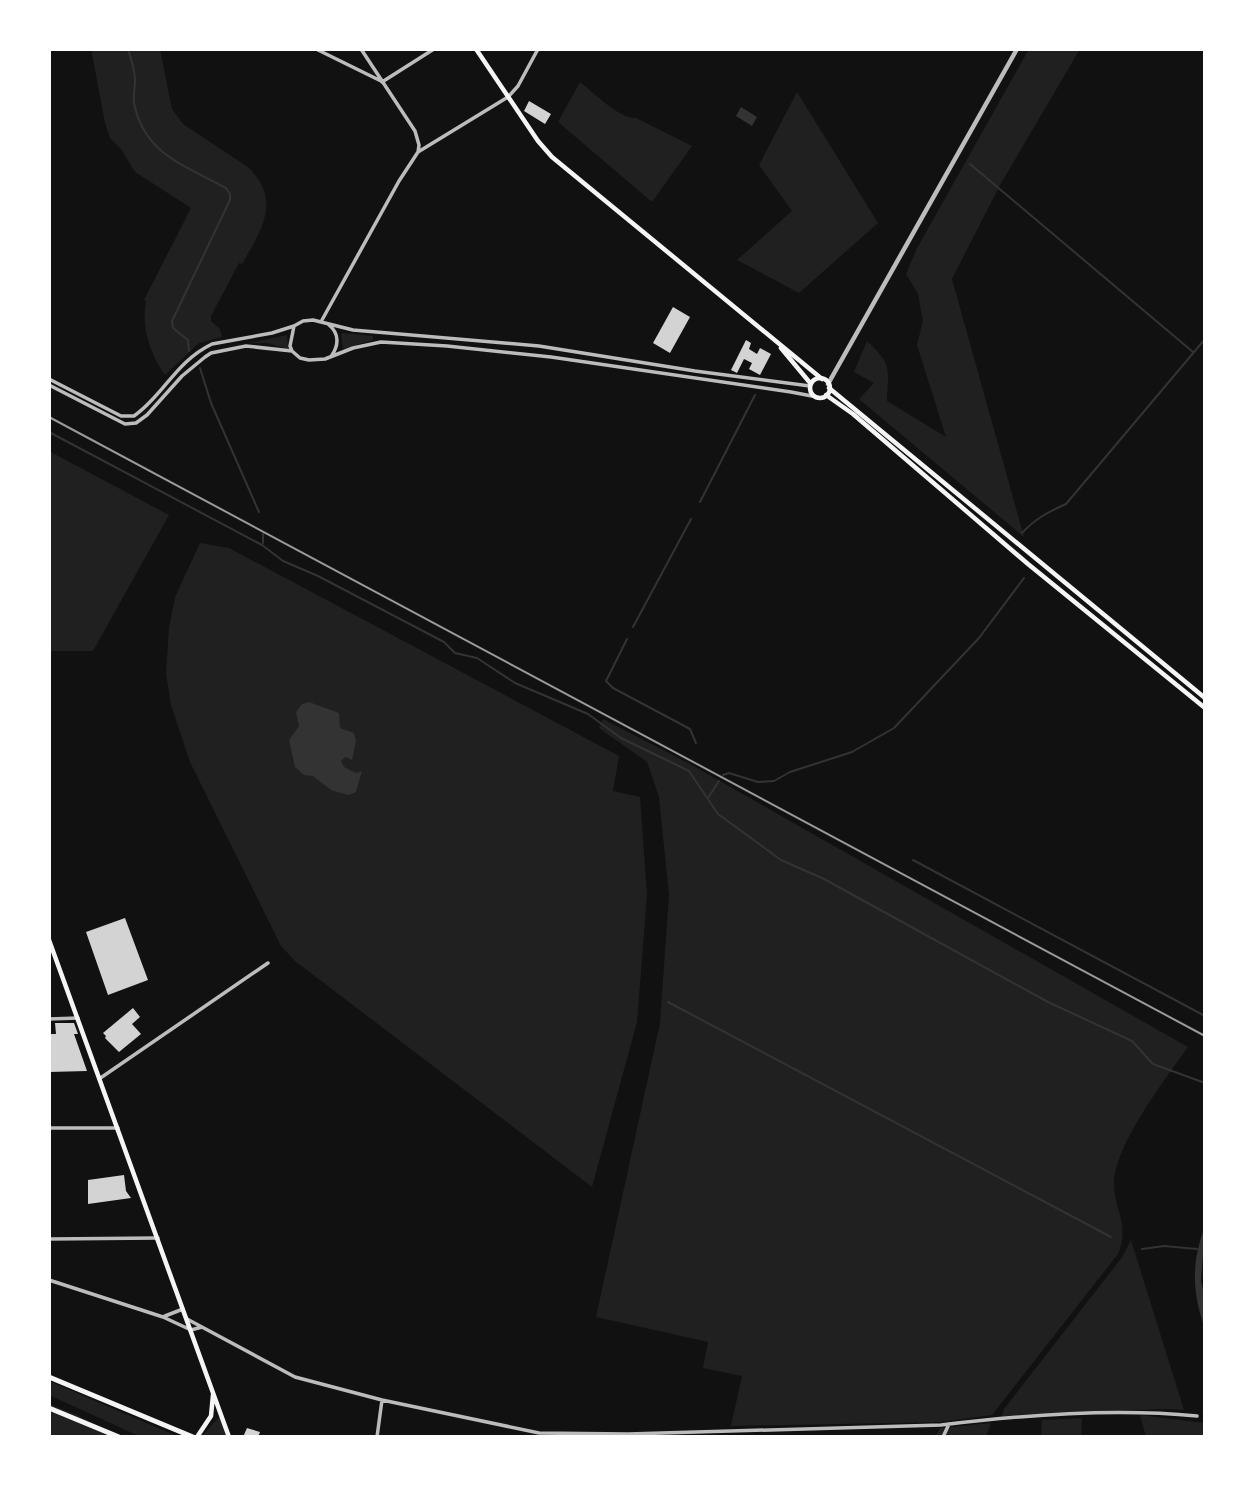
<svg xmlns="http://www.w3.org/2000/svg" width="1254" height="1486" viewBox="0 0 1254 1486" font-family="'Space Grotesk',sans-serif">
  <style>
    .green { fill: #202020 }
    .water { fill: #333 }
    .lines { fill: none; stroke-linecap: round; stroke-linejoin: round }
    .stream { stroke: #333; stroke-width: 2 }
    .building { fill: #d3d3d3 }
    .minor { stroke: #bcbcbc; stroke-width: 3.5 }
    .tertiary { stroke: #bcbcbc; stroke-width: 4.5 }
    .secondary { stroke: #f5f5f5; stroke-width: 4.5 }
    .primary { stroke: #f5f5f5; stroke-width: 5 }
    .rail { stroke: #9a9a9a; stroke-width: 2 }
  </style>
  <rect width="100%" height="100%" fill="#111"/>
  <!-- green -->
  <path class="green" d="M91,49h69l12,60 11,15 65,43c34,33 14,62 -6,97l-3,-1 -28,53v5l9,8 2,8 -23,6 -34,32c-15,-21 -24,-48 -19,-74l-2,-1 47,-92 -56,-36 -14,-23 -11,-11 -5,-15z
    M1029,49h51l-80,136 -48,94 72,258 -165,-138 15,-16 -20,-11 13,-31c26,25 21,26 20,60l59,36 -29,-92 6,-24 -5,-27 -12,-20 10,-24z
    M580,82c13,10 41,38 56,36l56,28 -40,56 -94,-80z
    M797,92l81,131 -79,70 -62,-33 55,-49 -33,-46z
    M343,333l30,3v4l-30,9 -2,-15z
    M287,335l1,14 -21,-6h-18z
    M49,451l120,64 -76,136h-44z
    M200,543l29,5 390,208 -6,35 27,6 7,98 -10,127 -45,165 -297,-226 -14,-15 -91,-184 -19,-57 -5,-32 3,-46 6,-30z
    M603,719l87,45 498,283c-22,31 -75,100 -74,138 1,27 16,40 4,69l-126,161 -53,7 -208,4 11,-50 -39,-8 5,-26 -112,-25 64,-294 9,-128 -10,-98 -12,-35 -48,-34z
    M1131,1240l53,170 -19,-1 -163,7 2,-7 119,-153z
    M49,1381l130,56h-38l-92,-42z
    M49,1404l28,11 43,22h-71z
    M1202,1411h3v26h-59l-6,-22 64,8z
    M220,1416l6,21 -23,-2z
    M1082,1418l-1,19h-40l1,-17z
    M991,1423l-5,14h-51l5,-9z"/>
  <!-- water -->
  <path class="water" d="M741,107l16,10 -5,9 -16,-10z
    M309,702l30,11 1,15 14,5 2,8 -4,19 -7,-3 -4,4 3,6 12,6 6,-2 -6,21 -8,3 -17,-5 -18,-14 -9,-1 -9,-8 -6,-27 10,-14 -3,-14 6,-8z
    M1205,1226l-4,55 4,18v30c-13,-37 -14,-66 0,-103z"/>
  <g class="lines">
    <!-- stream -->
    <path class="stream" d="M128,49c3,10 7,21 7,32 0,8 -2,13 -1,22 10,51 50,62 92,85l4,6v6l-58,121 1,7 15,12 1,11
      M970,164l223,188
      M200,368l11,35 48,109
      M49,432l213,113 21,16 35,15 126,66 11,11 22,5 38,25 73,31 33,24 68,33 29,43 63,46 43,19 224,123 84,39 21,23 52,19
      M700,502l55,-107
      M1022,533c13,-14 26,-21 44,-29l139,-165
      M263,543v-9
      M633,627l58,-108
      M627,639l-21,42 7,7 77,41 6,14
      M723,775l6,-2 29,9 16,-1 16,-9 62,-20 42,-24 85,-90 45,-60
      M708,798l11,-17
      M913,860l292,156
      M668,1002l443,235
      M1142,1249l22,-3 33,3"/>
  </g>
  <!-- building -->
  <path class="building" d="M529,101l22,13 -6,10 -21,-13z
    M673,307l17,10 -20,36 -17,-10z
    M746,340l5,3 -2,6 8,5 3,-6 11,6 -11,21 -11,-6 3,-6 -8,-4 -7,14 -6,-3z
    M125,918l23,62 -40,15 -22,-63z
    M133,1008l7,9 -8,7 9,10 -22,18 -14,-14 1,-2 -3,-3z
    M55,1023h19l4,11h-4l13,37 -38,1v-38h7z
    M124,1175l2,16 5,7 -43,6v-24z
    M247,1428l13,4 -2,5h-15z"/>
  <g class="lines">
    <!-- minor -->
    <path class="minor" d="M316,49l65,32
      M361,49l54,82 4,14 -1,7
      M382,82l52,-33
      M322,320l77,-139 19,-29 90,-55 10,-11 20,-37
      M329,325c10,8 10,20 3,30
      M292,351l-2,-5 4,-20
      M49,379l72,37h13c30,-21 41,-54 78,-72l60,-11 22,-7 9,-5 10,-1 40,10 186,16 156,25 115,15
      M49,385l76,39 11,-1 11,-8 35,-39 23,-19 6,-4 35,-7 46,5 8,7 9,2 16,-1 28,-11 28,-6 66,4 104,11 240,35 26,5
      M49,1019l29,-1
      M99,1079l169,-116
      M49,1128h69
      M49,1239l109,-1
      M49,1280l114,37 28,13 11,-3
      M165,1316l18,-7
      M187,1319l108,58 87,23 157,33 89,1 313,-9c84,-10 172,-17 256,-9
      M377,1437l5,-37
      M943,1437l6,-13"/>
    <!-- tertiary -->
    <path class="tertiary" d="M828,384l189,-335"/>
    <!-- secondary -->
    <path class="secondary" d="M476,49l62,92 14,16 270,222
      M781,348l30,36
      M810 388a10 10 0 1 1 20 0a10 10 0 1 1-20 0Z
      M829,388l376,310
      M826,395l27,19 175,150 177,144
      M49,940l180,497
      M197,1437l14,-21 2,-21"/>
    <!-- primary -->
    <path class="primary" d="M49,1377l144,60
      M49,1408l70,29"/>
    <!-- rail -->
    <path class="rail" d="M49,417l1156,619"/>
  </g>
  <!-- border -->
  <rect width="1254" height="1486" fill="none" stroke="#ffffff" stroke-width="102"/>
</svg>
